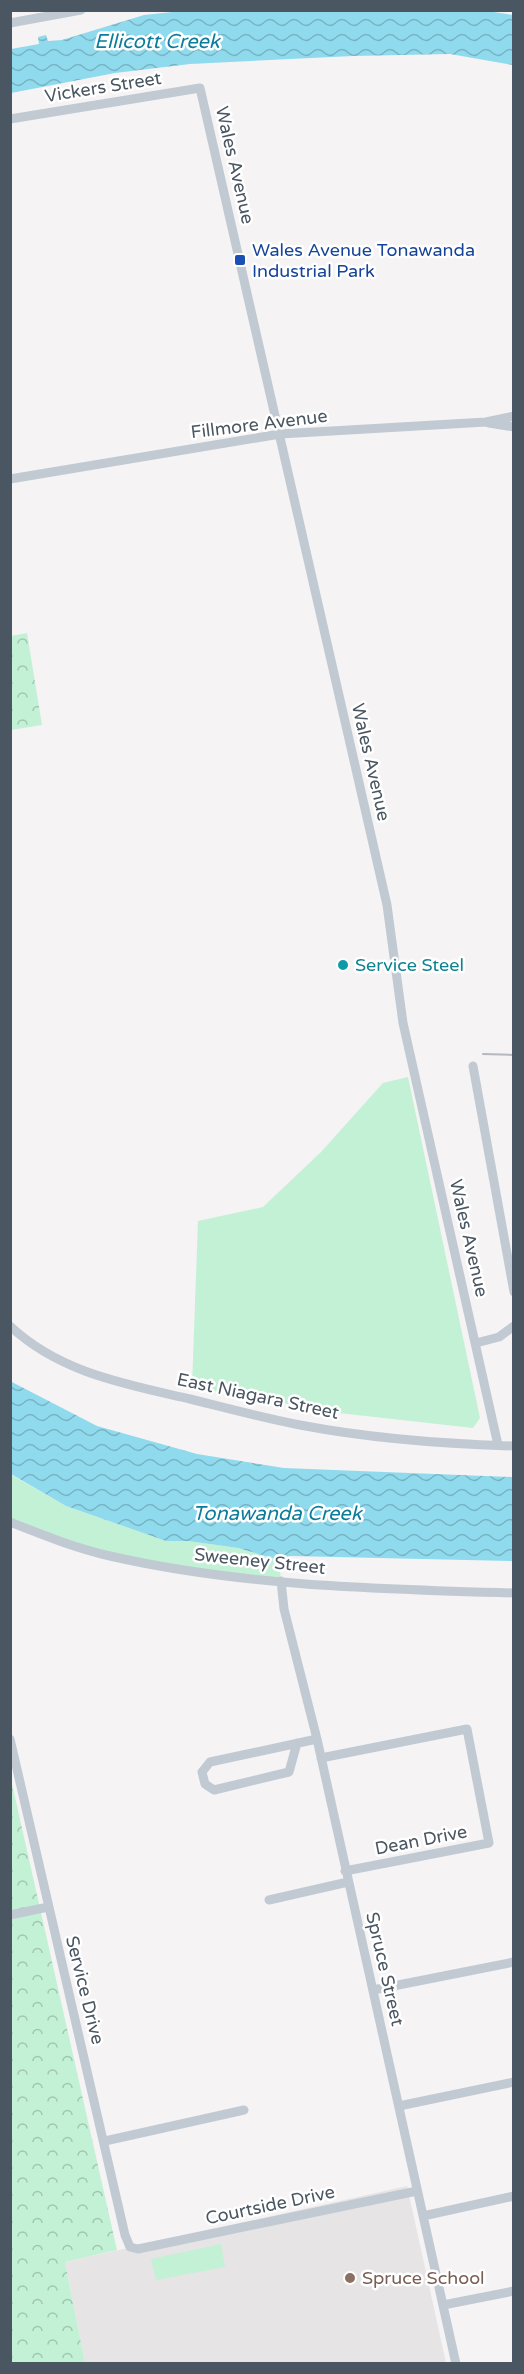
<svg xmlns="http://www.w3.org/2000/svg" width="524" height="2374" viewBox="0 0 524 2374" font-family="'Varela Round',sans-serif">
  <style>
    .education { fill: #e6e4e5 }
    .green { fill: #c3f1d5 }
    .forest { fill: url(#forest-crowns) }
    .water { fill: url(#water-waves) }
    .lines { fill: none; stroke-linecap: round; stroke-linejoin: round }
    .minor { stroke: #c1cad2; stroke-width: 9 }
    .rail { stroke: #b5b8bd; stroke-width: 2 }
    .transit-dot { fill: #1a4fb4; stroke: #fff; stroke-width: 2 }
    .culture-dot { fill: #0f9aa8; stroke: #fff; stroke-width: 2 }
    .education-dot { fill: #8d6e63; stroke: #fff; stroke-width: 2 }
    .labels { text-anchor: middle; stroke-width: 5; stroke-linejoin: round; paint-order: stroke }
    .street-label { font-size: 18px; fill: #4a5661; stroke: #fff }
    .transit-label { font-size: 18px; fill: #164399; stroke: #fff; text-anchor: start }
    .culture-label { font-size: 18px; fill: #0d838f; stroke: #fff; text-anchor: start }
    .education-label { font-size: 18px; fill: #785e54; stroke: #fff; text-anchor: start }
    .water-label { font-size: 20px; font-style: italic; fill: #0c7c9b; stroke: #fff }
  </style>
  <defs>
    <pattern id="forest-crowns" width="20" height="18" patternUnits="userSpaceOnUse" patternTransform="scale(1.5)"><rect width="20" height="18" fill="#c3f1d5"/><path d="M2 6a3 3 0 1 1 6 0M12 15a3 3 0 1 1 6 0" fill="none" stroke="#a0c6b0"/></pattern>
    <pattern id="water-waves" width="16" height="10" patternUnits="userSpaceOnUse" patternTransform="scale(1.5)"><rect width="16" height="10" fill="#90daee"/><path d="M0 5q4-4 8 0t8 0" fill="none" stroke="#78b4c4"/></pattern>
  </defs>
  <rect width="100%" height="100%" fill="#f5f3f3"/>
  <!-- education -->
  <path class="education" d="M407,2186l39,177h-361l-20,-101z"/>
  <!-- green -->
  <path class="green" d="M408,1077l72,341 -7,10 -134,-15 -147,-26 6,-166 65,-14 58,-55 62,-69z
    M10,1474l56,32 100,35h22l50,7 41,12 2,21 -173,-25 -97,-36z
    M221,2244l4,23 -69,13 -5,-21z"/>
  <!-- forest -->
  <path class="forest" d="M27,633l15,92 -31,5v-94z
    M10,1775l107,475 -52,12 20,101h-74z"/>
  <!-- water -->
  <path class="water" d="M192,10h289l32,5v50l-63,-11 -97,2 -163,8 -75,9 -104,20v-44l28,-5 -1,-7 8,-2 2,6 14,-1 82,-25z
    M10,1381l87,45 100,28 87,14 229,9v84l-222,-5 -12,4 -41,-12 -50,-7h-22l-100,-35 -55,-32z"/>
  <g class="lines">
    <!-- minor -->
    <path class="minor" d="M10,23l71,-13
      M10,119l190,-31 187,817 16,118 95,422
      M489,423l25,4
      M10,479l270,-45 206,-12 28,-6
      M473,1066l41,226
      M10,1326c50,47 116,58 180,73 36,9 73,19 110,26 68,13 145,19 214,21
      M476,1343l23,-6 15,-11
      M10,1522c33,13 65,26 100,34 131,30 269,33 404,37
      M281,1581l3,28 33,130 139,625
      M10,1739l115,496 5,12 8,2 279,-58
      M297,1743l-8,29 -75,18 -9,-6 -3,-12 8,-10 107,-23
      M321,1758l146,-29 22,114 -144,28
      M269,1900l79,-18
      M10,1915l38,-8
      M373,1990l141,-28
      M399,2106l115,-24
      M105,2141l139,-31
      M423,2216l91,-20
      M443,2305l71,-14"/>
    <!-- rail -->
    <path class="rail" d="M483,1054l31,1"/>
  </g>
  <!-- markers -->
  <rect class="transit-dot" x="234" y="254" width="12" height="12" rx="3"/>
  <circle class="culture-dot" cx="343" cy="965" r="6"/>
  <circle class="education-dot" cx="350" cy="2278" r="6"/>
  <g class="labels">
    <!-- street labels -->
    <g class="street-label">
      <text transform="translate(103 87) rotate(-9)" y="6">Vickers Street</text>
      <text transform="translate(235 165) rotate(77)" y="6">Wales Avenue</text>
      <text transform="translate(259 424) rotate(-7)" y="6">Fillmore Avenue</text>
      <text transform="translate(371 762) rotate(77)" y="6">Wales Avenue</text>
      <text transform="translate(469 1238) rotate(77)" y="6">Wales Avenue</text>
      <text transform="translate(258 1396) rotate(12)" y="6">East Niagara Street</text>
      <text transform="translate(260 1561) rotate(6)" y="6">Sweeney Street</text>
      <text transform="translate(421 1840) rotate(-11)" y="6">Dean Drive</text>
      <text transform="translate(385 1969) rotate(77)" y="6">Spruce Street</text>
      <text transform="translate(85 1990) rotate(76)" y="6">Service Drive</text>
      <text transform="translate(270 2205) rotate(-12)" y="6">Courtside Drive</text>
    </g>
    <!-- transit labels -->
    <g class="transit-label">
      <text x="252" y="256">Wales Avenue Tonawanda<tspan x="252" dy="21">Industrial Park</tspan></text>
    </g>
    <!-- culture labels -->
    <g class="culture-label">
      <text x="355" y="971">Service Steel</text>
    </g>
    <!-- education labels -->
    <g class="education-label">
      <text x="362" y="2284">Spruce School</text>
    </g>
    <!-- water labels -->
    <g class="water-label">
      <text x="157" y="48">Ellicott Creek</text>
      <text x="277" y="1520">Tonawanda Creek</text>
    </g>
  </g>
  <!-- border -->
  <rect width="524" height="2374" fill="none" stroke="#4a5661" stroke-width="24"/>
</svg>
